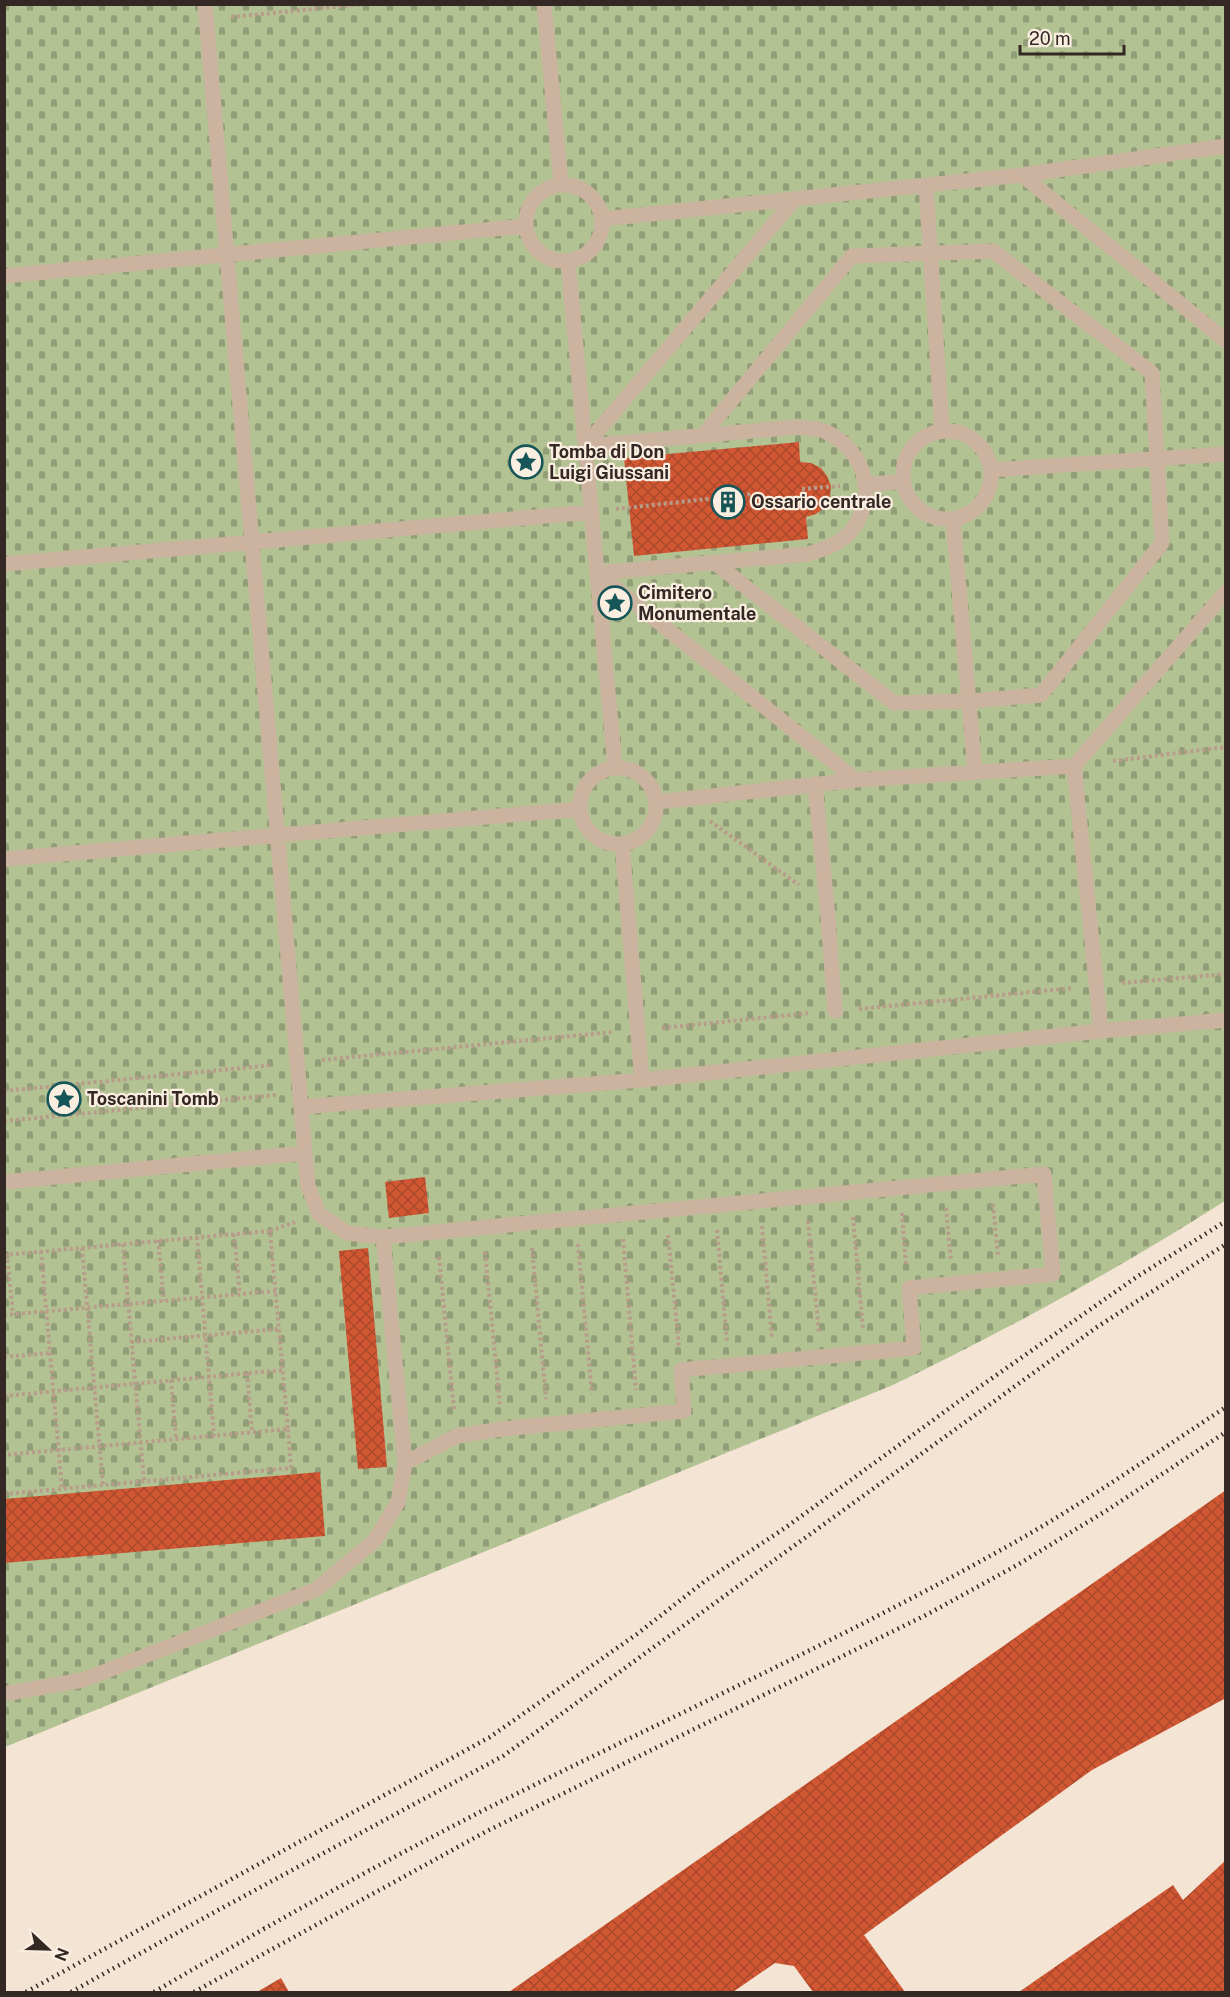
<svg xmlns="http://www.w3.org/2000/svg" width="1230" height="1997" viewBox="0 0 1230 1997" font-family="'Public Sans',sans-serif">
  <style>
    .cemetery { fill: url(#cemetery-stones) }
    .building { fill: url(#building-cross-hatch) }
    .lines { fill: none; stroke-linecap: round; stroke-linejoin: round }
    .path { stroke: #b79c8a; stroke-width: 4; stroke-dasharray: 3 3; stroke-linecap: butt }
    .service { stroke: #cbb39f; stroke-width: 15 }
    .rail { stroke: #342824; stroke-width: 4.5; stroke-dasharray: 1.5 4.5; stroke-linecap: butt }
    .labels { text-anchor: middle; stroke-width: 4.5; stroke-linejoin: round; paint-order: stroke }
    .poi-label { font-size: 18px; font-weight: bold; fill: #342824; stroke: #faeee0; text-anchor: start }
  </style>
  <defs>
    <pattern id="cemetery-stones" width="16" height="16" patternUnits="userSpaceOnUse" patternTransform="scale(1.5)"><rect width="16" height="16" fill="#b3c293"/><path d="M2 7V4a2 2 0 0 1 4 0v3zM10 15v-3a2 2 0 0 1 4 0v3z" fill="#929e78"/></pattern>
    <pattern id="building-cross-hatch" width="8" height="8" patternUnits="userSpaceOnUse" patternTransform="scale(1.5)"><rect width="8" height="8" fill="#d15733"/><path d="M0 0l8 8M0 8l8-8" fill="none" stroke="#aa482b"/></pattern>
  </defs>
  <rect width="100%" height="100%" fill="#f3e4d4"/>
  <!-- cemetery -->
  <path class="cemetery" d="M5,5h1220v1196c-107,68 -218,129 -332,184l-888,362z"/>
  <!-- building -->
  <path class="building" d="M799,442l1,20 11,1 10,5 6,8 4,10 -1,11 -5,10 -9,7 -10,3 2,22 -174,17 -10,-98z
    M425,1177l4,36 -40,5 -4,-36z
    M368,1248l19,219 -29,2 -19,-218z
    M320,1472l5,64 -321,27v-64z
    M1226,1490v208l-134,72 -228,165 41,57h-92l-19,-26 -19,-3 -42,29h-224z
    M1226,1860v132h-207l154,-107 10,15z
    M281,1978l8,14h-32z"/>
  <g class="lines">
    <!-- path -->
    <path class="path" d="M231,17l134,-13
      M802,489l38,-3
      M616,509l137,-15
      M1113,761l113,-14
      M710,821l89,64
      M1122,983l104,-9
      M859,1009l214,-21
      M662,1028l148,-15
      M322,1060l291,-28
      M4,1091l269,-26
      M4,1121l272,-26
      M993,1204l5,52
      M946,1208l5,52
      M902,1213l4,52
      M853,1217l10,112
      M808,1221l11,112
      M762,1226l10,112
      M717,1230l10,112
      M270,1231l25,-9
      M234,1234l6,60
      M668,1235l11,112
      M197,1237l17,199
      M623,1239l13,151
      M158,1240l6,61
      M123,1244l21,238
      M578,1244l14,150
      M82,1248l21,237
      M532,1248l14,151
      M41,1251l21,238
      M485,1252l15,154
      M7,1254l6,61
      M4,1255l266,-24 18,198 -284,26
      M439,1257l15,153
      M4,1315l272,-24
      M131,1342l148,-13
      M4,1357l46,-4
      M247,1373l5,59
      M171,1380l5,59
      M4,1396l279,-26
      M4,1494l287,-26 -3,-39"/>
    <!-- service -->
    <path class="service" d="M205,4l103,1182 11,28 28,19 36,4
      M544,4l17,180
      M1022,175l204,166
      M526 223a38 38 0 1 1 76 0a38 38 0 1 1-76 0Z
      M926,185l16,246
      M795,199l-210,247 212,-19c9,1 19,1 27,4 40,17 55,64 28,99 -11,14 -28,19 -44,24l-211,19 259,207
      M603,219l419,-44 204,-29
      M568,261l47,506
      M4,276l522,-50
      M903 475a44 44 0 1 1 88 0a44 44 0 1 1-88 0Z
      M702,436l150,-180 141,-5 159,122 10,170 -121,152 -72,6 -75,2 -180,-141
      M991,470l235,-16
      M866,485l37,-4
      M953,520l22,252
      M4,564l587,-52
      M580 806a38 38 0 1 1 76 0a38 38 0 1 1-76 0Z
      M815,784l12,122 8,105
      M657,802l199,-22 218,-14
      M622,844l20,236
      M4,859l576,-50
      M1101,1031l-27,-265 152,-174
      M301,1107l341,-27 459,-49 125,-11
      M1044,1174l9,100 -144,14 5,60 -233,22 3,41 -182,18 -45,7 -52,27 -22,-226z
      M4,1182l301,-29
      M4,1694l79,-14 234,-91 58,-49 23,-38 7,-39"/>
    <!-- rail -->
    <path class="rail" d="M26,1992l464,-255 147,-103 68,-53 80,-53 173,-126 180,-126 88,-55
      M71,1992l140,-78 292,-158 594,-429 129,-83
      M154,1992c108,-63 217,-124 328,-181 175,-88 355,-169 526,-265 75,-42 146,-92 218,-139
      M194,1992l293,-161 441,-217 91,-50 90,-55 117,-77"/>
  </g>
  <!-- icons -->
  <defs>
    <g id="sight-ring" transform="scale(1.725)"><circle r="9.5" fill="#faeee0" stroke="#165558" stroke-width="1.5"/><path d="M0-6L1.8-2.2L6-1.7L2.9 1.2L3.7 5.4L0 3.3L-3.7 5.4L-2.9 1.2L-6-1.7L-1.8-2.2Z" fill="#165558"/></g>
    <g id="building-ring" transform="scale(1.725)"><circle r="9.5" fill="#faeee0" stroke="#165558" stroke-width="1.5"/><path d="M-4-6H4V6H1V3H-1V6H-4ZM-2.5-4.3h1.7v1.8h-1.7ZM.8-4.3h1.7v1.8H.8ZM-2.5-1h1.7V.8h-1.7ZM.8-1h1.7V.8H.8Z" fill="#165558"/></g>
  </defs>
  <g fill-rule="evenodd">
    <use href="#sight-ring" x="526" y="462"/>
    <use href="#building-ring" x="728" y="502"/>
    <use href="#sight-ring" x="615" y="603"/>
    <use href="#sight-ring" x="64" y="1099"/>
  </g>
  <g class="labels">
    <!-- poi labels -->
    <g class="poi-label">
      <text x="549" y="458">Tomba di Don<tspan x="549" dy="21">Luigi Giussani</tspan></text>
      <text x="751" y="508">Ossario centrale</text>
      <text x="638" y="599">Cimitero<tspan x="638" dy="21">Monumentale</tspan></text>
      <text x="87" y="1105">Toscanini Tomb</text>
    </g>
  </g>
  <!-- border -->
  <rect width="1230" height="1997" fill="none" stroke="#342824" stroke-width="12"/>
  <!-- north arrow -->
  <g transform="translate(48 1949) rotate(112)" stroke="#faeee0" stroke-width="4.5" paint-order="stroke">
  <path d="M0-4.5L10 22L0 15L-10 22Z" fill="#342824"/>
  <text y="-9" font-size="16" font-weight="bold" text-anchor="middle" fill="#342824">N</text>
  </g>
  <!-- scale -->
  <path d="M1020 45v9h104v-9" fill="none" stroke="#342824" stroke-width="3"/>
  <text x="1029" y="45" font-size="18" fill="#342824" stroke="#faeee0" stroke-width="4.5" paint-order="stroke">20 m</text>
</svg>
